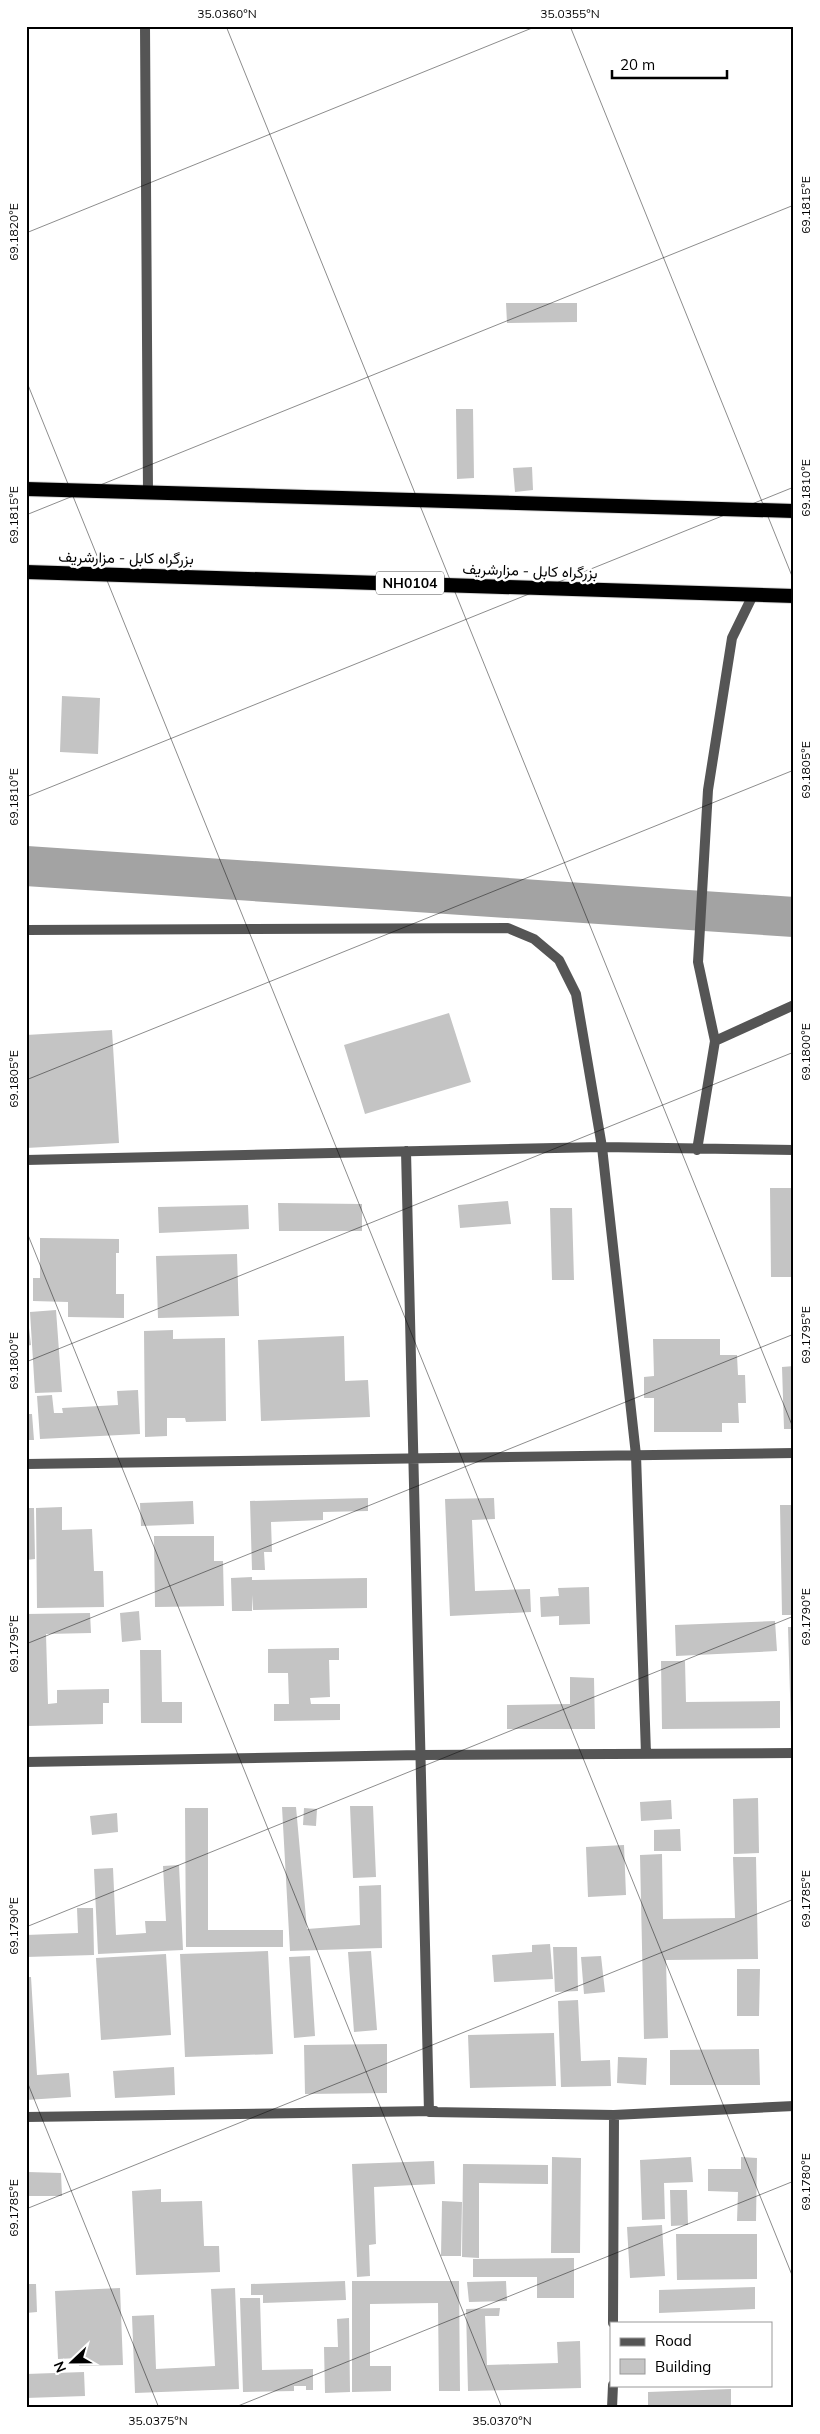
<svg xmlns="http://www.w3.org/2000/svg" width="820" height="2434" viewBox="0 0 820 2434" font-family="Mulish,Vazirmatn,sans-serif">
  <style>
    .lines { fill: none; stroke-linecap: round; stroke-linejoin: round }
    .canal { stroke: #a3a3a3; stroke-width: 40 }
    .building { fill: #c4c4c4 }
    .trunk-casing { stroke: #dbdbdb; stroke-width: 16 }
    .minor { stroke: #555; stroke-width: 10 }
    .trunk { stroke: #000; stroke-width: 14 }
    .ticks { fill: none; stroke: #000; stroke-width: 1; stroke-opacity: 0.45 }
    .labels { text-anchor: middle; stroke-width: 5; stroke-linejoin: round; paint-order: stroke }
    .shield { fill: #fff; stroke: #4c4c4c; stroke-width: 1 }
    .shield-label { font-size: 14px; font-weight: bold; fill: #000 }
    .street-label { font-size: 15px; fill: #000; stroke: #fff }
    .neatline { fill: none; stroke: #000; stroke-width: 2 }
    .ticks-label { font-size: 12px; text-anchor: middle; fill: #000 }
  </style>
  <rect width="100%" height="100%" fill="#fff"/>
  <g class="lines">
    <!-- canal -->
    <path class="canal" d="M26,866l768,51"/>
  </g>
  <!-- building -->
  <path class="building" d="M506,303h71v19l-70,1z
    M456,409h17l1,69 -17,1z
    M532,467l1,23 -18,2 -2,-24z
    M62,696l38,2 -2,56 -38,-2z
    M449,1013l22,69 -106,32 -21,-69z
    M112,1030l7,113 -93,5v-113z
    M770,1188h23l1,89h-23z
    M508,1201l3,23 -51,4 -2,-23z
    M278,1203l84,1v27h-83z
    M248,1205l1,24 -90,4 -1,-26z
    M550,1208h22l2,72h-22z
    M40,1238l79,1v14h-3v41h8v24l-56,-1v-15l-35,-1v-23h7z
    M237,1254l2,62 -81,2 -2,-62z
    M56,1310l6,82 -27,1 -5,-81z
    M26,1328h3l2,17 -5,1z
    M173,1330v9l52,-1 1,83 -40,1 -1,-4h-18v18l-22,1 -1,-106z
    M344,1336l1,45 23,-1 2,37 -109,4 -3,-81z
    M653,1339h67v16h17l1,20h7l1,28h-8l1,20h-17v9h-68v-34h-10v-21l10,-1z
    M794,1366v63h-10l-2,-62z
    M138,1390l2,44 -100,5 -3,-43 15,-1 2,18h9l-1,-5 56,-3 -1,-14z
    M26,1414h6l2,26h-8z
    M368,1498v13l-45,1v8l-52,2 1,30h-8l1,18h-13l-2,-69z
    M494,1498l1,21 -23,1 3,71 55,-2 1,23 -81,4 -5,-117z
    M193,1501l1,23 -53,2 -1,-23z
    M780,1505h14v110h-12z
    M62,1507v23l30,-1 2,42h9l1,36 -67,1 -1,-100z
    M26,1508h8l1,51 -9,1z
    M154,1536h60v25h9l1,45 -69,1z
    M252,1577v3l115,-2v30l-114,2 -1,-15v16h-20l-1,-33z
    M589,1587l1,37 -31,1v-9l-18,1 -1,-20 19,-1 -1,-8z
    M139,1611l2,29 -19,2 -2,-29z
    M90,1613l1,20 -45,1 2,70 9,-1v-13l52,-1v14h-6v21l-75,2 -2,-112z
    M775,1621l2,30 -101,5 -1,-31z
    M788,1627h6v101h-3z
    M339,1648v12h-10l1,37 -20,1 1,6h29v16l-66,1v-17h15l-1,-31h-20v-24z
    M140,1650h21l1,52h20v21h-41z
    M661,1661h24l1,41 94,-1v27l-118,1z
    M570,1677l24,1 1,51h-88v-24l63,-1z
    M758,1798l1,55 -25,1 -1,-55z
    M671,1800l1,19 -31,2 -1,-19z
    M350,1806h23l3,71 -23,1z
    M282,1807h14l11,122 53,-4 -1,-39 22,-1 1,63 -92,3z
    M185,1808h23v122h75v17h-97z
    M304,1808l13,1 -1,17 -13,-1z
    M117,1813l1,19 -26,3 -2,-19z
    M680,1829l1,22h-27v-21z
    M624,1845l2,50 -38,2 -2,-50z
    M662,1854l1,65 72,-1 -2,-61h23l2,102 -92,1 2,78 -24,1 -4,-184z
    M179,1865l4,85 -85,4 -4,-85 19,-1 3,67 30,-2 -1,-12h21l-3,-55z
    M77,1908h16l1,47 -68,2v-22l52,-2z
    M550,1944l3,35 -59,3 -2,-27 40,-3v-7z
    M553,1947h24l1,44 -23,1z
    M268,1951l5,103 -88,3 -5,-103z
    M371,1951l6,79 -23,2 -6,-80z
    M166,1954l5,81 -70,5 -5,-82z
    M310,1956l5,80 -21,2 -5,-81z
    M601,1956l4,36 -21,2 -3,-37z
    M737,1969h23l-1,47h-22z
    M26,1977h5l6,98 32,-2 2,24 -45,3z
    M578,2000l3,61 29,-1 1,26 -50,1 -3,-86z
    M554,2033l2,53 -86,2 -2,-53z
    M387,2044v49l-82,1 -1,-49z
    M759,2049l1,36h-90v-35z
    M618,2057l29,1 -1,27 -29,-2z
    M174,2067l1,28 -60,3 -2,-27z
    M552,2157l29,1 -1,95h-29z
    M691,2157l2,25 -29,1 1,36 -23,1 -2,-60z
    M741,2157l16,1 -1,63h-19l1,-29 -30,-1v-22h33z
    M434,2161l1,23 -61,3 2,57 -7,1 1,31 -13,1 -5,-113z
    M463,2164l85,1v19l-69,-1v75l-17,-1z
    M28,2172l33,1 1,23h-34z
    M161,2189v13l41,-1 2,45h15l1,26 -84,3 -4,-84z
    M670,2190h17l1,35 -17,1z
    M442,2201l20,1 -1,54h-20z
    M662,2225l3,51 -35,2 -3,-51z
    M676,2234h81v45l-80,1z
    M574,2258v40h-37v-21h-64v-18z
    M345,2281l1,19 -83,3v-8h-12v-11z
    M352,2281h107l1,110h-21l-1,-88 -68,1v62h21v25l-39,1z
    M506,2281l1,20 -38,1 -2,-20z
    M26,2284h10l1,28 -11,1z
    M755,2287v22l-96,4v-23z
    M120,2288l3,77 -44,1 -1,-8 -20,1 -3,-68z
    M235,2288l4,101 -104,4 -3,-77 22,-1 2,54 59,-3 -4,-77z
    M240,2298h20l2,72 51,-1v21h-7v-4h-12v5l-51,1z
    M500,2308l-1,8h-14l2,49 71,-2 -1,-21 23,-1 1,47 -113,3 -2,-82z
    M349,2318l1,74 -25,1 -1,-46h14l-1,-28z
    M84,2372l1,24 -59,2v-24z
    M731,2389v19h-83v-16z"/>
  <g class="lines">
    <!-- trunk casing -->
    <g class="trunk-casing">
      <path id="trunk" d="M26,489l768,22
        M26,572l768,24"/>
    </g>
    <!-- minor -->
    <path class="minor" d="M145,26l3,467
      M26,930l482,-2 26,11 25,21 17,34 26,153 34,308 10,299
      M715,1041l79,-36
      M697,1150l18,-109 -17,-79 10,-172 24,-152 21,-43
      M406,1151l23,961 185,3 180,-9
      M26,1160l576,-13 192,3
      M26,1464l768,-11
      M26,1762l395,-7 373,-2
      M26,2117l409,-6
      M613,2323l1,-208
      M612,2408l1,-23"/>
    <!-- trunk -->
    <use href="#trunk" class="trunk"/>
  </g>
  <!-- ticks -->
  <path class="ticks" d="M226,26l568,1404M570,26l224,555M26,233l511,-207M26,380l768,1900M26,515l768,-310M26,797l768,-310M26,1080l768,-310M26,1230l476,1178M26,1362l768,-310M26,1644l768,-310M26,1927l768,-311M26,2079l133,329M26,2209l768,-310M233,2408l561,-227"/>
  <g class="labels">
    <!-- shield labels -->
    <rect class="shield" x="376" y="571.5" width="68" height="23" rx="4"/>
    <g class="shield-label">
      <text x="410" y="588">NH0104</text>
    </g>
    <!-- street labels -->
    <g class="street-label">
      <text transform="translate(126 558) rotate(1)" y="5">بزرگراه کابل - مزارشریف</text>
      <text transform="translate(530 571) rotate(2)" y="5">بزرگراه کابل - مزارشریف</text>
    </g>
  </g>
  <!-- border -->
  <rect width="820" height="2434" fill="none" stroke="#ffffff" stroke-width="55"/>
  <!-- legend -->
  <rect x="610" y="2322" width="162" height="65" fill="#ffffff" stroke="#999999"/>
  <rect x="620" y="2338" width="25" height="8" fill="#555555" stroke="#999999"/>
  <text x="655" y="2346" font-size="15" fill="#000000">Road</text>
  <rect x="620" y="2359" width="25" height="15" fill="#c4c4c4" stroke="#999999"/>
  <text x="655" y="2372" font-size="15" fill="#000000">Building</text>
  <!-- north arrow -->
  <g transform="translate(72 2362) rotate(248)" stroke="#ffffff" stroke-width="4" paint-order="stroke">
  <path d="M0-4L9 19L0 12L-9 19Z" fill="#000000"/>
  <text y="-8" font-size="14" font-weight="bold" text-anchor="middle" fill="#000000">N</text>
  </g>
  <!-- scale -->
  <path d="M612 70v8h115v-8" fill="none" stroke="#000000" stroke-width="2.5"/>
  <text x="620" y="70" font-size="15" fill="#000000" stroke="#ffffff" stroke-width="4" paint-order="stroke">20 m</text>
  <rect x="28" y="28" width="764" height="2378" class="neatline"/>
  <g class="ticks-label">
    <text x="227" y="18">35.0360°N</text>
    <text x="570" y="18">35.0355°N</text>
    <text transform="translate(806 205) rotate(-90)" y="4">69.1815°E</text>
    <text transform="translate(14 232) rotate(-90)" y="4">69.1820°E</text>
    <text transform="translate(806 488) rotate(-90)" y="4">69.1810°E</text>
    <text transform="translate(14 515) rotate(-90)" y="4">69.1815°E</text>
    <text transform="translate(806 770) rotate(-90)" y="4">69.1805°E</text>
    <text transform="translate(14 797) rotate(-90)" y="4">69.1810°E</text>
    <text transform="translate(806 1052) rotate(-90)" y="4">69.1800°E</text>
    <text transform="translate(14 1079) rotate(-90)" y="4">69.1805°E</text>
    <text transform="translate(806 1335) rotate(-90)" y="4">69.1795°E</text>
    <text transform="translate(14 1361) rotate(-90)" y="4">69.1800°E</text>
    <text transform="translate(806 1617) rotate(-90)" y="4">69.1790°E</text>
    <text transform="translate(14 1644) rotate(-90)" y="4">69.1795°E</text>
    <text transform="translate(806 1899) rotate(-90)" y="4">69.1785°E</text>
    <text transform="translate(14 1926) rotate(-90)" y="4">69.1790°E</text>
    <text transform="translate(806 2182) rotate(-90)" y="4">69.1780°E</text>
    <text transform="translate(14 2208) rotate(-90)" y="4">69.1785°E</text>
    <text x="158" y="2425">35.0375°N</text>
    <text x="502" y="2425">35.0370°N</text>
  </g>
</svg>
